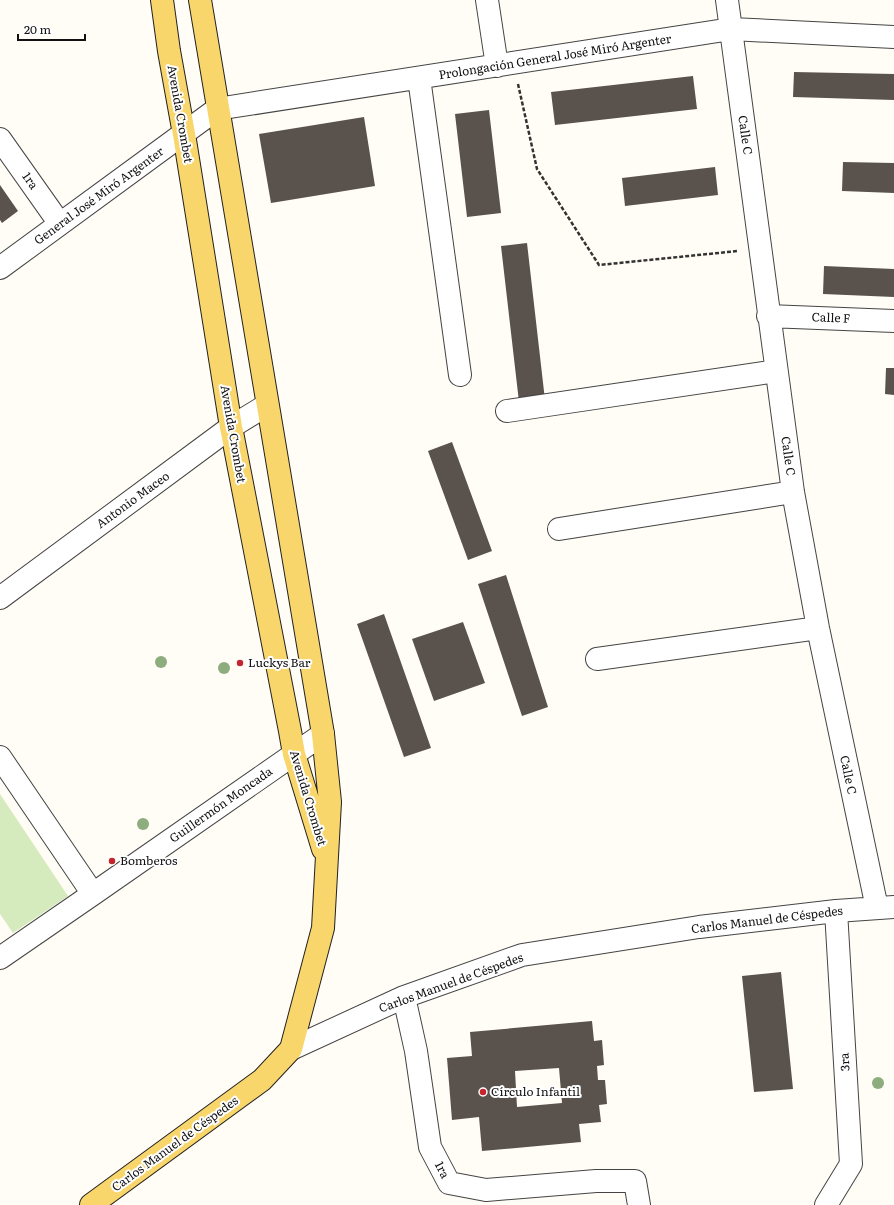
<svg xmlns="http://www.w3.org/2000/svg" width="894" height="1205" viewBox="0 0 894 1205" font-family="Literata,serif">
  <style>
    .green { fill: #d5ebbd }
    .building { fill: #5a524d; fill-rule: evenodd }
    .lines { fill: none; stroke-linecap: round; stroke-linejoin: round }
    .minor-casing { stroke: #444; stroke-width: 24 }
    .major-casing { stroke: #222; stroke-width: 24 }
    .path { stroke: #333; stroke-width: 2.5; stroke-dasharray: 4 2; stroke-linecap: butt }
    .minor { stroke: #fff; stroke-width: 22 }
    .major { stroke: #f9d66b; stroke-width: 22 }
    .tree { fill: #8dad7f }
    .poi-dot { fill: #c4262e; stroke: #fff; stroke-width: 1.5 }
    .labels { text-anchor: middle; stroke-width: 4; stroke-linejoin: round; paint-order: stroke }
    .street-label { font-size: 12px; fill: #111; stroke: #fff }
    .poi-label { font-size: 12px; fill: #111; stroke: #fff; text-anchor: start }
  </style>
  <rect width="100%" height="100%" fill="#fffdf5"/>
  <!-- green -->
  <path class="green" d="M0,794l68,102 -55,37 -13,-19z"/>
  <!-- building -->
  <path class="building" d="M794,72l100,2v26l-101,-3z
    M693,76l4,33 -142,16 -4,-33z
    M489,110l12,103 -34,4 -12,-103z
    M364,117l11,69 -104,17 -12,-69z
    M843,162l51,1v30l-52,-2z
    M715,167l3,28 -93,11 -3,-28z
    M0,185l18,26 -16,12 -2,-3z
    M527,243l18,157 -26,2 -18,-156z
    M824,266l70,3v28l-71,-3z
    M886,368h8v27l-9,-1z
    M452,442l40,109 -24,9 -40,-109z
    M506,575l42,132 -26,9 -44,-132z
    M384,614l47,134 -27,9 -47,-133z
    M463,622l22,61 -51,18 -22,-62z
    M781,972l12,117 -39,3 -12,-116z
    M592,1021l2,20 8,-1 2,25 -7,1 1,14h7l2,24 -8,1 2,17 -22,2 2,18 -99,9 -3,-34 -27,3 -5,-62 25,-2 -2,-24zM559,1068l3,35 -45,4 -2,-36z"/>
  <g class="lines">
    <!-- minor casing -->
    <g class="minor-casing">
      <path id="minor" d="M487,0l10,66
        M727,0l66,492 25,136 59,280
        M419,78l41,297
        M0,139l60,85
        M0,268l217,-159 514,-80 163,8
        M768,316l126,5
        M507,411l269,-40
        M559,529l234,-37
        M0,598l231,-171 36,-22
        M597,659l221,-31
        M0,757l93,137
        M0,958l93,-64 230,-160
        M404,997l12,54 14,96 19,36 37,7 110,-9h39l4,24
        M291,1049l113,-52 118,-42 177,-28 137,-16 58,-4
        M826,1205l25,-41 -15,-253"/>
    </g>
    <!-- major casing -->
    <g class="major-casing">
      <path id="major" d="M162,0l7,51 15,83 47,293 59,304 4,23 29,95
        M91,1205l171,-125 29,-31 32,-121 7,-126 -7,-68 -123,-734"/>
    </g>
    <!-- path -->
    <path class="path" d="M518,84l19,85 62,96 139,-14"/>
    <!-- minor -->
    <use href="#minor" class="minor"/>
    <!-- major -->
    <use href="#major" class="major"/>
  </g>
  <!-- trees -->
  <g class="tree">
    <circle cx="161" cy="662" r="6"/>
    <circle cx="224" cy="668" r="6"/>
    <circle cx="143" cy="824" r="6"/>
    <circle cx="878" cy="1083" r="6"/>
  </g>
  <!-- markers -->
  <g class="poi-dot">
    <circle cx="240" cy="663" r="4"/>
    <circle cx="112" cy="861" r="4"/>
    <circle cx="483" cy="1092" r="4"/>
  </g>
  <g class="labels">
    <!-- street labels -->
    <g class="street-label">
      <text transform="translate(555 57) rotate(-9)" y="4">Prolongación General José Miró Argenter</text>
      <text transform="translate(180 114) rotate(80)" y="4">Avenida Crombet</text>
      <text transform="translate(745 135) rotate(82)" y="4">Calle C</text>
      <text transform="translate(30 181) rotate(55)" y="4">1ra</text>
      <text transform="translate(99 196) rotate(-36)" y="4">General José Miró Argenter</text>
      <text transform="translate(831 318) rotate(2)" y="4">Calle F</text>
      <text transform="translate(233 434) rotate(80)" y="4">Avenida Crombet</text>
      <text transform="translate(788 456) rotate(82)" y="4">Calle C</text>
      <text transform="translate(133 500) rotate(-36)" y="4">Antonio Maceo</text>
      <text transform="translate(848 775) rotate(78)" y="4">Calle C</text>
      <text transform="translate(308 798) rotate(73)" y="4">Avenida Crombet</text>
      <text transform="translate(221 805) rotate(-35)" y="4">Guillermón Moncada</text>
      <text transform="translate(767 920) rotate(-7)" y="4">Carlos Manuel de Céspedes</text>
      <text transform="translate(451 983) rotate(-20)" y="4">Carlos Manuel de Céspedes</text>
      <text transform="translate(845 1062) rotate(-93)" y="4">3ra</text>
      <text transform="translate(175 1144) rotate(-36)" y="4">Carlos Manuel de Céspedes</text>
      <text transform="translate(442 1170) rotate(63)" y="4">1ra</text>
    </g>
    <!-- poi labels -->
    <g class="poi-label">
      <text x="248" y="667">Luckys Bar</text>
      <text x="120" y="865">Bomberos</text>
      <text x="491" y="1096">Círculo Infantil</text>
    </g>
  </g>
  <!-- scale -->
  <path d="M18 34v6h67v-6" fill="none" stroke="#111111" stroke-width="2"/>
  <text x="24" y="34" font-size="12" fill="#111111" stroke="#ffffff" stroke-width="3" paint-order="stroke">20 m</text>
</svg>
